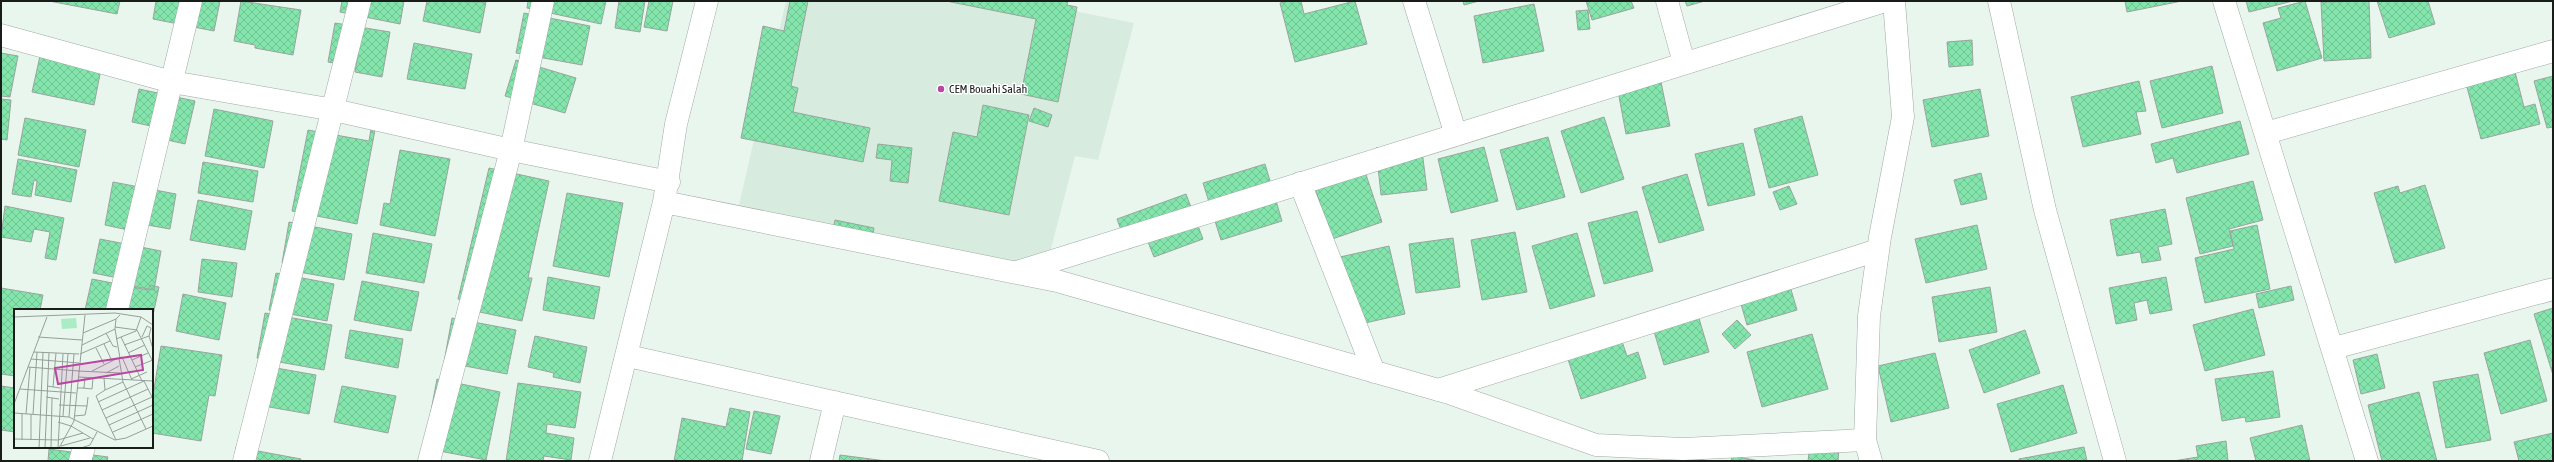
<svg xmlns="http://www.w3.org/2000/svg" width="2554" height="462" viewBox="0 0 2554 462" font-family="'Asap Condensed',sans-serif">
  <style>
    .built { fill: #d7ecdf }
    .building { fill: url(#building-cross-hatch); stroke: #99a59d }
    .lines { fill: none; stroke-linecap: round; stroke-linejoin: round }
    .street-casing { stroke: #9faba3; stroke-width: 23 }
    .street { stroke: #fff; stroke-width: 22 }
    .poi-dot { fill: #b9469f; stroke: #fff; stroke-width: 1.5 }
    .labels { text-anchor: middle; stroke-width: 3; stroke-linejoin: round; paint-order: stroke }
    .poi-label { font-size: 12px; fill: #181d1a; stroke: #fff; text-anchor: start }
    .inset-road { fill: none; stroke: #959f99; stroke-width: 1 }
    .view { fill: #b9469f; fill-opacity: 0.15; stroke: #b9469f; stroke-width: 2 }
    .inset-edge { fill: none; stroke: #181d1a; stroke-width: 2 }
  </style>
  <defs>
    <pattern id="building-cross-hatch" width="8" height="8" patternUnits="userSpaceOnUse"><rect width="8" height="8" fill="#83e4ac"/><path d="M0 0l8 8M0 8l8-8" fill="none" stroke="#70c393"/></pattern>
  </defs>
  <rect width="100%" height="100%" fill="#e9f6ee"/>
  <!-- built -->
  <path class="built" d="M786,1h238l110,22 -36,137 -23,-4 -30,116 -306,-67z"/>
  <!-- building -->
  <path class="building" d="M49,1h71l-3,13z
    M156,1h64l-6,30 -61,-12z
    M241,1l60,9 -8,45 -38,-7v-3l-21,-4z
    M342,1h62l-4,23 -60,-12z
    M427,1l59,1 -6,31 -57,-12z
    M528,1h78l-5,23 -74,-16z
    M619,1h26l-5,31 -25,-4z
    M649,1h24l-6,30 -23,-4z
    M790,1h18l-17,85 7,2 -5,24 77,16 -7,34 -122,-24 22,-112 21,5z
    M946,1h122l-1,4 10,2 -19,95 -37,-8 15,-75z
    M1288,1h13l3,13 51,-13 12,43 -72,18 -15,-59z
    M1463,1h16l-15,4z
    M1586,1h45l3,7 -42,12z
    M1685,1h20l-18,5z
    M2125,1h57l-55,11z
    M2246,1h47l-44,11z
    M2305,1l17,57 -45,13 -14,-48 18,-5 -3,-10z
    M2369,1l2,57 -47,3 -3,-59z
    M2377,1h51l7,23 -46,14z
    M1534,4l10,47 -61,12 -9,-47z
    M1588,10l2,19 -12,1 -2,-19z
    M524,13l66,13 -8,39 -66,-12z
    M335,23l55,9 -8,45 -27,-5 3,-17h-3l-3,11 -24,-4z
    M1972,40l1,25 -24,2 -2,-25z
    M414,43l58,11 -7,35 -58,-10z
    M1,53l17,3 -8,41 -9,-1z
    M40,56l61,13 -7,36 -62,-13z
    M516,60l60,18 -11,35 -60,-17z
    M2212,66l11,47 -61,15 -12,-47z
    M2514,68l10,39 11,-3 5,20 -59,15 -16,-59z
    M2553,76v51l-6,1 -13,-47z
    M2139,81l7,30 -10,1 5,22 -58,13 -12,-50z
    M1661,82l9,44 -44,8 -8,-43z
    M139,89l56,12 -10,43 -22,-5 2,-10 -33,-7z
    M1980,89l9,47 -57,11 -9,-47z
    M1,99l10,1 -4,40 -6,-1z
    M983,105l46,10 -20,100 -70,-14 14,-69 24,5z
    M1034,108l18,7 -4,12 -19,-6z
    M214,109l59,12 -9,47 -59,-12z
    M1802,116l16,59 -49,13 -15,-59z
    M1604,117l20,62 -43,14 -20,-62z
    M25,118l61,12 -7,37 -61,-12z
    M2240,121l9,33 -72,19 -4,-15 -17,5 -5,-19z
    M371,129l4,1 -18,94 -65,-13 16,-81 61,11z
    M1548,137l17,60 -48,13 -17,-60z
    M1421,143l6,47 -46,5 -5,-47z
    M1743,143l12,52 -47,11 -13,-52z
    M878,144l34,4 -4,35 -18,-2 2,-21 -16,-2z
    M1484,147l14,54 -47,12 -13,-54z
    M400,150l50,9 -15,77 -55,-11 4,-22 6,1z
    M1359,154l23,68 -50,17 -23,-68z
    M18,159l59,11 -6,32 -36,-7 2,-14 -3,-1 -3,17 -19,-3z
    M203,162l55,9 -5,31 -55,-9z
    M1265,164l17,57 -61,19 -18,-57z
    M489,168l60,13 -21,97h4l-10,43 -47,-10 2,-7 -19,-5z
    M1981,173l6,26 -26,6 -7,-25z
    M1687,174l17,56 -45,13 -17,-56z
    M2253,181l10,39 -34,9 4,17 -33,8 -14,-56z
    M113,182l63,12 -6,35 -40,-7 -2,8 -23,-5z
    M2425,185l20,63 -50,15 -21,-70 24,-7 2,7z
    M1789,186l8,18 -17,6 -7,-18z
    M567,193l56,10 -14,74 -56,-11z
    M1186,194l17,45 -49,18 -6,-15 -20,7 -11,-30z
    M198,200l54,11 -7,39 -55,-10z
    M5,206l59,12 -8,42 -11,-2 5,-26 -16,-3 -3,13 -30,-5z
    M2165,209l7,35 -14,3 3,13 -19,3 -2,-11 -23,4 -7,-36z
    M1637,211l16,60 -49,13 -16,-61z
    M835,220l39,8 -4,22 -40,-7z
    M289,222l63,12 -8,46 -51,-9 1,-6 -12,-2z
    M1977,225l10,44 -61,14 -11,-44z
    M2257,225l13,64 -65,14 -10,-45 39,-9 -4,-18z
    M1515,232l12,60 -45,8 -11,-60z
    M373,233l59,11 -8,39 -58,-10z
    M1577,233l18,63 -45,13 -18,-63z
    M1453,238l7,49 -44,6 -7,-49z
    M100,239l61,12 -7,39 -27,-5 1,-5 -35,-7z
    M1389,246l16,68 -49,11 -16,-68z
    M202,259l35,4 -5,34 -34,-5z
    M276,273l58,11 -7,37 -58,-11z
    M1787,276l10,34 -50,15 -10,-35z
    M548,277l52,10 -6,32 -51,-9z
    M2166,277l6,33 -22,4 -3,-14 -13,3 3,17 -21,4 -7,-36z
    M92,279l56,11 2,-5 9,2 -7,33v-10h-67z
    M362,281l57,11 -8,39 -57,-11z
    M2291,286l3,14 -35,8 -3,-14z
    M1990,287l7,45 -58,10 -7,-45z
    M1,288l42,7 -3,15h-25v66l-14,-2z
    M183,294l43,9 -7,37 -43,-9z
    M1695,305l14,47 -45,13 -14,-47z
    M2553,308v67l-19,-61z
    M2253,309l12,46 -60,16 -12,-46z
    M265,313l67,12 -8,45 -67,-12z
    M452,318l64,12 -9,44 -63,-12z
    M1737,320l14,15 -16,14 -13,-15z
    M350,330l53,9 -5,29 -53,-10z
    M1618,330l9,26 11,-4 8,26 -65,21 -17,-52z
    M2025,330l15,43 -56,20 -15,-43z
    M1812,334l16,55 -66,18 -15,-55z
    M535,336l52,11 -7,36 -27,-6 1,-4 -26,-6z
    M2530,340l17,61 -46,13 -17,-61z
    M161,346l61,9 -7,41 -6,-1 -8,46 -49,-8v-32z
    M1935,353l14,55 -58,14 -13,-56z
    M2377,354l8,34 -24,6 -8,-34z
    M259,365l57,10 -7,39 -57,-10z
    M2273,371l7,46 -34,5 -1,-5 -23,4 -7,-42z
    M2478,374l13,66 -45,8 -13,-66z
    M437,379l63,13 -14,68 -62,-12z
    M518,383l63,9 -6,36 -28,-4 -1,9 28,5 -3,22 -27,-4 -1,5h-37z
    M2063,385l14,48 -66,19 -14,-48z
    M1,386l14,2v44l-14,-2z
    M342,386l54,10 -8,37 -54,-11z
    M2419,392l18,69h-55l-14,-56z
    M730,408l20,4 -8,49h-68l8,-43 44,9z
    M754,411l26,5 -9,38 -25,-5z
    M2302,425l8,36h-54l-6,-23z
    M2553,433v28h-34l-5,-19z
    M2226,441l2,20h-55l25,-4 -2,-11z
    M1810,445l29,4 -1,12h-30z
    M236,447l65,12 -1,2h-66z
    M2084,447l3,14h-68v-2z
    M49,449l59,8 -1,4h-59z
    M840,455l46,6h-47z
    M1732,456l28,5h-29z
    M1686,457l24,4h-25z"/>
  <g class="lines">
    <!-- street casing -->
    <g class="street-casing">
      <path id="street" d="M1414,1l42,134
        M1667,1l17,62
        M1999,1l46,209 70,251
        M2224,1l143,460
        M1,35l171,47 162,28 177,40 158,32
        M2266,133l287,-82
        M1300,183l74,189
        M664,202l393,79 392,112 147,52 87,4 182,-9
        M1017,272l868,-271
        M117,310l74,-309
        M2334,348l219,-59
        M628,356l470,105
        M1438,390l440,-140
        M80,461l4,-14
        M244,461l116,-460
        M429,461l82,-311 32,-149
        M600,461l64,-259 12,-78 31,-123
        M821,461l14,-59
        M1871,461l-6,-21 4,-124 11,-79 23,-120 -9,-116"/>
    </g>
    <!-- street -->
    <use href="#street" class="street"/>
  </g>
  <!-- markers -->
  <circle class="poi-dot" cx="941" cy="89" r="4"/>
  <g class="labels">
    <!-- poi labels -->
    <g class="poi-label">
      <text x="949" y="93">CEM Bouahi Salah</text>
    </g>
  </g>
  <!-- overview -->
  <g transform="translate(14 309)">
    <rect width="139" height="139" fill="#e9f6ee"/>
    <path d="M62,9l1,10 -15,1 -1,-10z" fill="#aaecc4"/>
    <path class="inset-road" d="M0,8l101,-4 26,4 12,8M101,18l22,3 15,30M69,24l33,-14M92,24l7,13 4,1M24,28l44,3M107,28l21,44M128,28l5,-11 4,2 -2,8 4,13M102,30l20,-8 5,-14M90,35l8,17M68,36l33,-16M110,36l25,-9M82,39l8,16M20,43l45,2M114,44l17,-8M66,45l30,-13M106,49l-5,-29 1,-10 4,-4M17,50l48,4M118,51l16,-7M14,58l51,4M121,58l18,-7M64,62l42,2M78,62l26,-13M92,64l13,-7M64,68l75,4M90,69l1,12 18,-8M117,70l16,-7M118,71l-10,-23 -3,1 4,24 23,47M33,77l13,2M39,78l3,-34M63,79h7l1,-11M69,79l9,1 1,-11M6,80l56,4M32,88l13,2M84,93l46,-21 9,18M0,95l33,-87M45,96l28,1 1,-9M88,101l-6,-14 9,-6M0,104l55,4 46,23 11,-2 27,-12M8,104v27M12,105l4,-47M17,105v26M19,105l4,-62M49,107l5,-62M60,107l11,-1 2,-9M55,108l5,-63M92,109l46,-21M44,113l13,4 22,13M95,116l44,-20M99,123l40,-18M0,130l44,1 25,-7M102,131l-14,-30 46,-21M47,137l29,-8M25,139l4,-96M31,139l4,-95M37,139l1,-50M44,139l5,-94M45,139l15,-27 11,-106M67,139l9,-3 7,-13"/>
    <path class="view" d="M127,46l2,15 -85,14 -3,-16z"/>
    <rect width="139" height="139" class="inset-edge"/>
  </g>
  <!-- border -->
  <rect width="2554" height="462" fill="none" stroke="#181d1a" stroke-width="4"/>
</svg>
